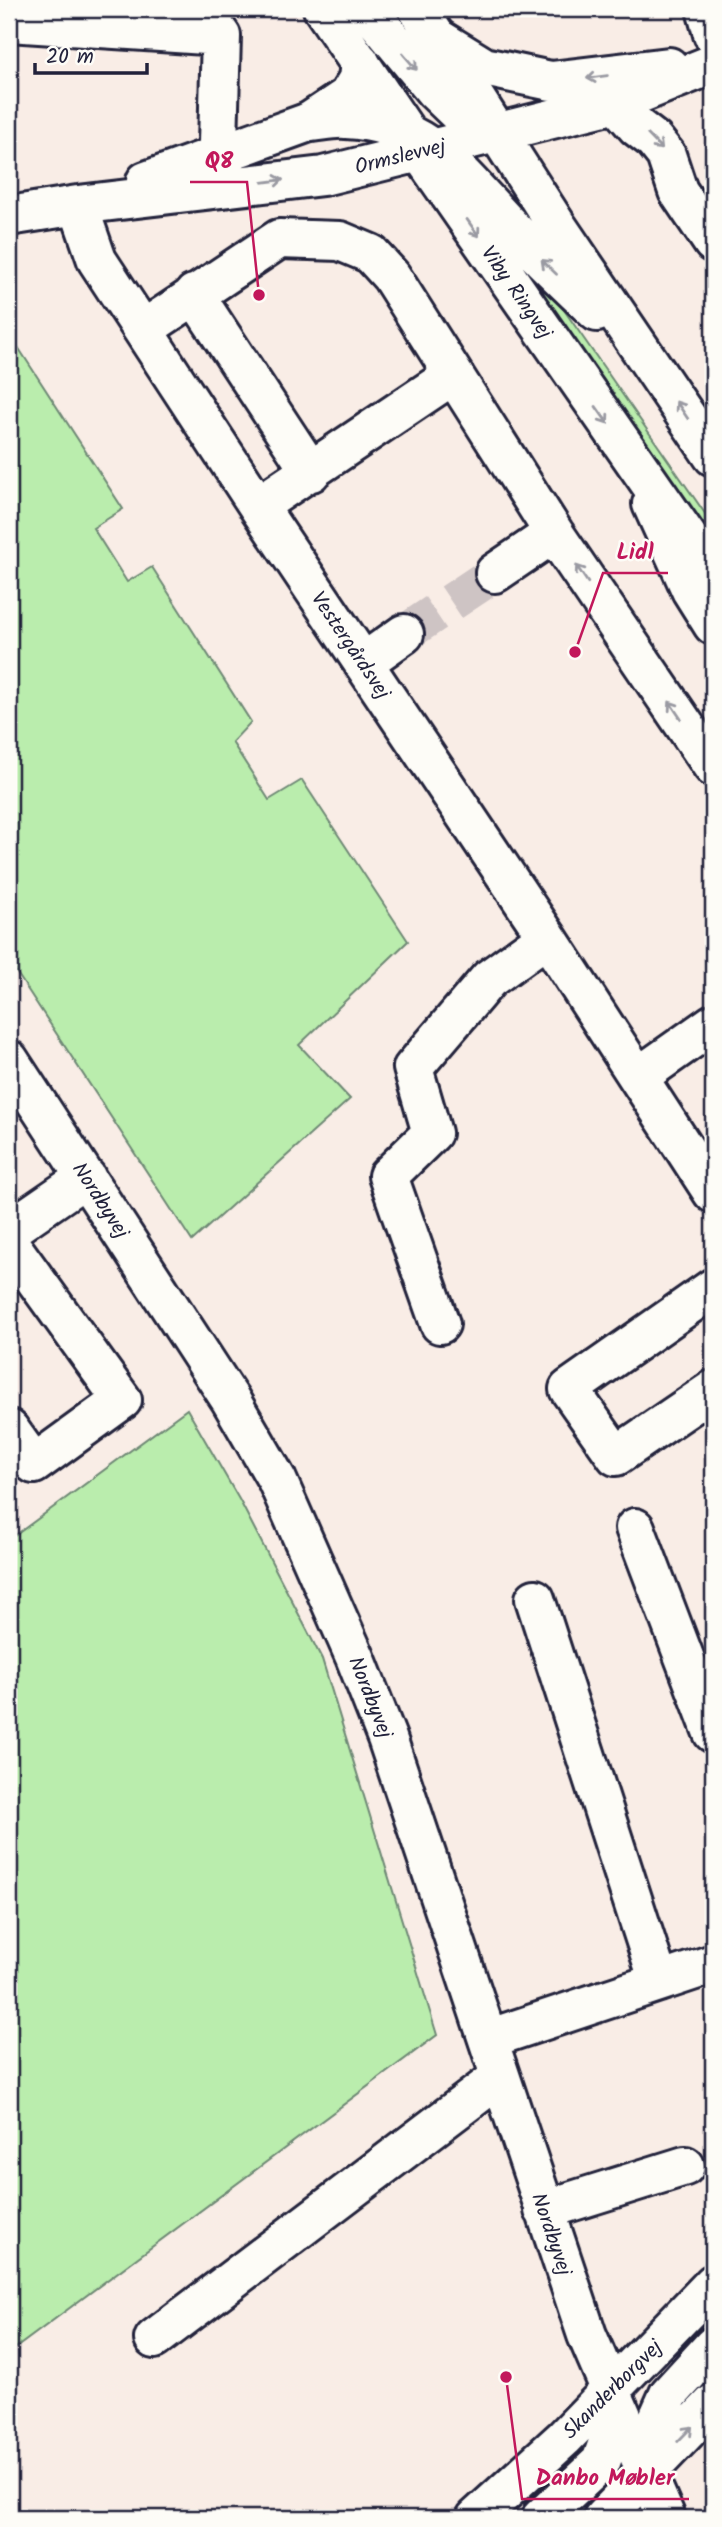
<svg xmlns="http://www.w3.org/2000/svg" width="722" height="2527" viewBox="0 0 722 2527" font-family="Kalam,sans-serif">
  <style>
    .green { fill: #baedad; stroke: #6e8874; stroke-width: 2 }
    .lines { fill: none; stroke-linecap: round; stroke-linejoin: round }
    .minor-tunnel { stroke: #cec4c4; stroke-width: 38; stroke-dasharray: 38 19; stroke-linecap: butt }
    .minor-casing { stroke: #22223b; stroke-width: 44 }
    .major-casing { stroke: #22223b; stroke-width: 44 }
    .minor { stroke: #fdfcf7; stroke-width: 38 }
    .major { stroke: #fdfcf7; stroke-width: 38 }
    .oneway { stroke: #9a9aa2 }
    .labels { text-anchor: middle; stroke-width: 5; stroke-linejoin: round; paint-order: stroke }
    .street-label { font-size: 21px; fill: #22223b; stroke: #fdfcf7 }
    .leader { fill: none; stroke: #c2185b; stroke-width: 2.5 }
    .callout-dot { fill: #c2185b; stroke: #fdfcf7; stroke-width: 2.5 }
    .callout-label { font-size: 23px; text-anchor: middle; font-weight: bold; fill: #c2185b; stroke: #fdfcf7; stroke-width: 5; stroke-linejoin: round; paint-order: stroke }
  </style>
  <rect width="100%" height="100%" fill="#f9ede6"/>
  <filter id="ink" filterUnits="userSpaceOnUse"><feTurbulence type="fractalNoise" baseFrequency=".0143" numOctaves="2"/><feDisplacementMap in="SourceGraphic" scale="14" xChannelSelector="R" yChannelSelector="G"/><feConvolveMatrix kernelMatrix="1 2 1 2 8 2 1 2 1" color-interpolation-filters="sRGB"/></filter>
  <g filter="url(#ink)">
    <!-- green -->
    <path class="green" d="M490,223l65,74 158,228v16z
      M16,344l107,165 -30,19 34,54 25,-15 99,155 -19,20 37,58 33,-20 106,161 -109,104 51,54 -158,142 -183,-280v-613z
      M187,1409l53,92 82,158 115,376 -428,318v-813z"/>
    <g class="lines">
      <!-- minor-tunnel -->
      <path class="minor-tunnel" d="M404,634l91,-61"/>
      <!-- minor casing -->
      <g class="minor-casing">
        <path id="minor" d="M706,9l7,25
          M207,16l14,20 -4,143
          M9,22l212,14
          M437,38l47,29 67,14 118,-14
          M616,103l21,24 17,13 12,15 12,36 35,52
          M146,181l163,-59 39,-26 10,-17 2,-17
          M78,205l19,55 161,246 289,431 166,256
          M9,216l69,-11 245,-29 293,-73 97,-39
          M194,294l117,178
          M144,329l135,-90 61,2 31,13 20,22 163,257 159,234
          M652,504l39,86 22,35
          M258,506l195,-131
          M495,573l59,-40
          M363,663l41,-29
          M9,1060l221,339 47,81 78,177 32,81 200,597 79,183
          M638,1077l75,-53
          M9,1230l77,-53
          M9,1243l113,157 -88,64 -25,-35
          M713,1288l-144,101 47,67 97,-66
          M440,1324l-52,-148 44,-43 -19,-65 76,-89 58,-42
          M635,1528l78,205
          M535,1599l124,383
          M488,2039l225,-75
          M544,2210l141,-44
          M154,2339l346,-262"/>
      </g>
      <!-- major casing -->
      <g class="major-casing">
        <path id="major" d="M323,9l97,143 293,422
          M367,9l68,82 27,26 24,10
          M418,9l139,217 156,230
          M309,122c12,-1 25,-4 37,-3 79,4 111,51 160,103 29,31 60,61 91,90
          M647,2474l5,-42 17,-38 44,-48
          M476,2518l88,-80 149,-154
          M541,2518l60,-56 12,-34 -2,-37
          M603,2518l110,-114"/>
      </g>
      <!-- minor -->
      <use href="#minor" class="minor"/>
      <!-- major -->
      <use href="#major" class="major"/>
    </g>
    <!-- one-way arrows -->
    <defs><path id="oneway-shaft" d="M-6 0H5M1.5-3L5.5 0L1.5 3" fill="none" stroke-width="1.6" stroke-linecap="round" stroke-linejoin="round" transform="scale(1.75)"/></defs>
    <g class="oneway">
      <use href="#oneway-shaft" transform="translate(410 62) rotate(49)"/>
      <use href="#oneway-shaft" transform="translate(597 77) rotate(172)"/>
      <use href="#oneway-shaft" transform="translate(655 142) rotate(46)"/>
      <use href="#oneway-shaft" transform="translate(273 181) rotate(-7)"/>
      <use href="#oneway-shaft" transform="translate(473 228) rotate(55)"/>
      <use href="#oneway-shaft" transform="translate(549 267) rotate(-136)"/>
      <use href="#oneway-shaft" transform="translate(682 410) rotate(-124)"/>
      <use href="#oneway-shaft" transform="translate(602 415) rotate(55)"/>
      <use href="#oneway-shaft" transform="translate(582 574) rotate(-124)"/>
      <use href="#oneway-shaft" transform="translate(675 710) rotate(-124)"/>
      <use href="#oneway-shaft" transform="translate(685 2434) rotate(-46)"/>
    </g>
  </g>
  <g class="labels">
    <!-- street labels -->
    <g class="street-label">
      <text transform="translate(400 156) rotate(-14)" y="7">Ormslevvej</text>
      <text transform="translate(517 292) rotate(55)" y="7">Viby Ringvej</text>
      <text transform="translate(351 645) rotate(56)" y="7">Vestergårdsvej</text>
      <text transform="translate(101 1200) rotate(57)" y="7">Nordbyvej</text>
      <text transform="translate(371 1697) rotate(68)" y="7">Nordbyvej</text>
      <text transform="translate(552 2234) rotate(71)" y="7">Nordbyvej</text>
      <text transform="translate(612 2389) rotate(-45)" y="7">Skanderborgvej</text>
    </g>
  </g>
  <!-- callouts -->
  <path class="leader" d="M259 295L247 182H190M575 652L603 573H668M506 2377L522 2499H689"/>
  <g class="callout-dot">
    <circle cx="259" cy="295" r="7"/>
    <circle cx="575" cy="652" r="7"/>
    <circle cx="506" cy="2377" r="7"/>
  </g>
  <g class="callout-label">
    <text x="219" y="168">Q8</text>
    <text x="635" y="559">Lidl</text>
    <text x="605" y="2485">Danbo Møbler</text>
  </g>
  <!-- margin -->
  <rect width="722" height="2527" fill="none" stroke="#fdfcf7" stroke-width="35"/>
  <rect x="18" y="18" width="687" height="2492" fill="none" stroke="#22223b" stroke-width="2.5" filter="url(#ink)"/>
  <!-- scale -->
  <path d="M35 63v10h112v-10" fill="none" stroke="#22223b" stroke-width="3.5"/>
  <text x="46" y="63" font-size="21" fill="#22223b" stroke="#fdfcf7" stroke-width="5" paint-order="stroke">20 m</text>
</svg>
